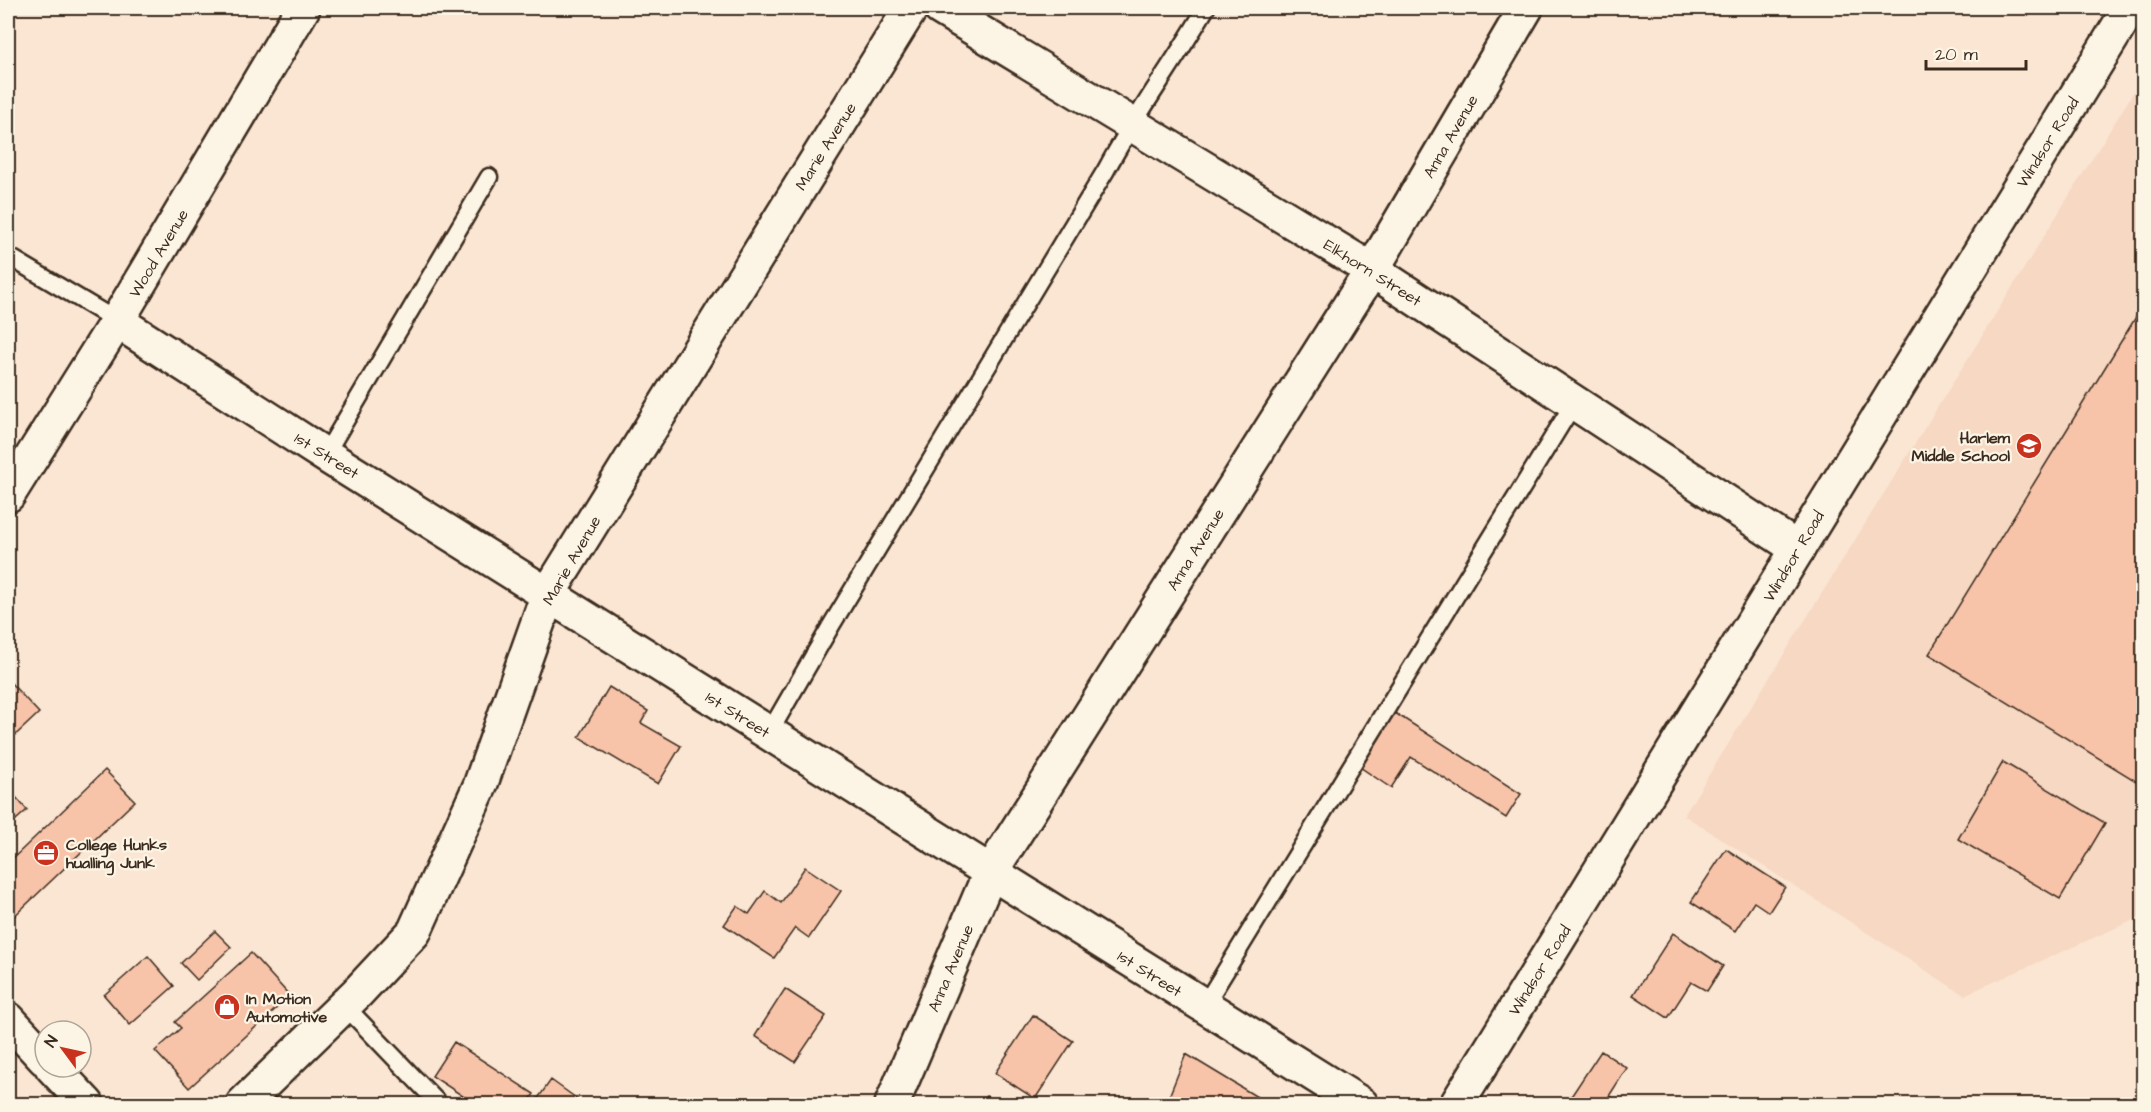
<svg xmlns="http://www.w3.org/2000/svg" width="2151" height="1112" viewBox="0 0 2151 1112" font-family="'Architects Daughter',sans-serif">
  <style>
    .built { fill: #f6d8c3 }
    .building { fill: #f8c4a9; stroke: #3b2a1e; stroke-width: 1.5 }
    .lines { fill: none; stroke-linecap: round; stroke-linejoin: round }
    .service-casing { stroke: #3b2a1e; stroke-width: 21 }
    .minor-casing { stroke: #3b2a1e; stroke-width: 38 }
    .tertiary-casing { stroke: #3b2a1e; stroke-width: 38 }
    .service { stroke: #fcf5e5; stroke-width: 16 }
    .minor { stroke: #fcf5e5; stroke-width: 33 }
    .tertiary { stroke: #fcf5e5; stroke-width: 33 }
    .labels { text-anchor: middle; stroke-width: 4.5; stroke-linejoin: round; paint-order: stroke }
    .street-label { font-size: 16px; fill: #3b2a1e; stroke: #fcf5e5 }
    .poi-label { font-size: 16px; font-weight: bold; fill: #3b2a1e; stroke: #fcf5e5; text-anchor: start }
  </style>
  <rect width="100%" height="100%" fill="#fbe6d3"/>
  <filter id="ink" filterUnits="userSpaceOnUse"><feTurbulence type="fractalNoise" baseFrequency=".0167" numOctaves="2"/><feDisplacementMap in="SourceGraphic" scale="12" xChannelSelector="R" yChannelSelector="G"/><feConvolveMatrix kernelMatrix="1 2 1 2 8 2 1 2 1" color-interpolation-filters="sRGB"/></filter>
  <g filter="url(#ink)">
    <!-- built -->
    <path class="built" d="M2143,77v839l-179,79 -280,-180z"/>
    <!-- building -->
    <path class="building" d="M2144,304v482l-215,-132z
      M8,680l31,33 -31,29z
      M609,687l39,24 -7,12 40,23 -23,38 -79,-47z
      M1392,711l129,83 -15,24 -95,-61 -20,31 -34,-23z
      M2003,762l102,61 -45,76 -102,-60z
      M105,770l30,31 -127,121v-59z
      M8,788l19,22 -19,17z
      M1726,849l59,38 -16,25 -15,-10 -19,29 -44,-29z
      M805,867l36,24 -32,47 -14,-10 -21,30 -50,-33 13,-19 12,8 16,-23 16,12z
      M215,931l16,16 -34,33 -16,-17z
      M1673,933l50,33 -16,25 -16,-9 -23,36 -35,-23z
      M251,953l39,43 -101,92 -34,-37 26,-23 -6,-6z
      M148,956l26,30 -44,39 -26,-30z
      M785,989l41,27 -31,46 -40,-26z
      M1033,1015l40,26 -38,58 -40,-26z
      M454,1042l80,52 -7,10h-52l-43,-28z
      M1601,1051l26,17 -18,28 13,8h-56z
      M1186,1054l81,49 -1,1h-100z
      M551,1080l32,23 -1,1h-48z
      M986,1096l13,8h-18z"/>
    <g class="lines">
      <!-- service casing -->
      <g class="service-casing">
        <path id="service" d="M8,256l109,65
          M325,455l164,-278
          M769,733l63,-109 274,-454c30,-56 68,-107 100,-162
          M344,1005l95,99
          M1204,1006l370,-603"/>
      </g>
      <!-- minor casing -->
      <g class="minor-casing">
        <path id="minor" d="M940,8l432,262 426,279
          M117,321l208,134 1036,649
          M8,495l109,-174 186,-313
          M8,1019l37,40
          M52,1067l35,37
          M243,1104l114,-111 57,-61 66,-146 68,-192 363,-586
          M892,1104l98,-231 382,-603 154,-262"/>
      </g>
      <!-- tertiary casing -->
      <g class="tertiary-casing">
        <path id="tertiary" d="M1457,1104l673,-1096"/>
      </g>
      <!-- service -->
      <use href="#service" class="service"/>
      <!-- minor -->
      <use href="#minor" class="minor"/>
      <!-- tertiary -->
      <use href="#tertiary" class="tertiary"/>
    </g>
  </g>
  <!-- icons -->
  <defs>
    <g id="school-disc" transform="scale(1.35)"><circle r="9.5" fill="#c8321e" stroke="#fcf5e5"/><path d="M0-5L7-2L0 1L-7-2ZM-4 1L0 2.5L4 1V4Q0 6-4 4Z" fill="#fff"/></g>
    <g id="office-disc" transform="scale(1.35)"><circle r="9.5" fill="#c8321e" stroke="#fcf5e5"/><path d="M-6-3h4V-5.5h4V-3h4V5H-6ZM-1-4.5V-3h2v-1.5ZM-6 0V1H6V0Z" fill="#fff"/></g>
    <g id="shop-disc" transform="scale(1.35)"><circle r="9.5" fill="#c8321e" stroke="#fcf5e5"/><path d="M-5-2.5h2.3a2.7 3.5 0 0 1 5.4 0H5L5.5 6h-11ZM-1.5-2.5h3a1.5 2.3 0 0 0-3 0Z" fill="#fff"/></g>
  </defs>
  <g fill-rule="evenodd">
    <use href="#school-disc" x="2029" y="446"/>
    <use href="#office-disc" x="46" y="853"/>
    <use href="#shop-disc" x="227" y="1007"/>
  </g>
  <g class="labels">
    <!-- street labels -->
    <g class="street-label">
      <text transform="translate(1450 136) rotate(-60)" y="6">Anna Avenue</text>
      <text transform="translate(2047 142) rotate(-58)" y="6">Windsor Road</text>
      <text transform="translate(825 146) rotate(-58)" y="6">Marie Avenue</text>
      <text transform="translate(158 253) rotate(-59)" y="6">Wood Avenue</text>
      <text transform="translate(1373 272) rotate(32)" y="6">Elkhorn Street</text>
      <text transform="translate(327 455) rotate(32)" y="6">1st Street</text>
      <text transform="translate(1195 549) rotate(-58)" y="6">Anna Avenue</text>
      <text transform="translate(1793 556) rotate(-59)" y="6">Windsor Road</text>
      <text transform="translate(571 560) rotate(-60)" y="6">Marie Avenue</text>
      <text transform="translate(738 714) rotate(32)" y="6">1st Street</text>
      <text transform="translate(950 968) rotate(-67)" y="6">Anna Avenue</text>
      <text transform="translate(1539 970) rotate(-58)" y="6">Windsor Road</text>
      <text transform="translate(1150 973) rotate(32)" y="6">1st Street</text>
    </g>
    <!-- poi labels -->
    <g class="poi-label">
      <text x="2010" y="443" text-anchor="end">Harlem<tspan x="2010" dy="18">Middle School</tspan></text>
      <text x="66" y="850">College Hunks<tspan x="66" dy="18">hualling Junk</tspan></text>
      <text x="246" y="1004">In Motion<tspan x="246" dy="18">Automotive</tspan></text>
    </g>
  </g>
  <!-- margin -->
  <rect width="2151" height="1112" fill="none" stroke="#fcf5e5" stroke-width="30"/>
  <rect x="15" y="15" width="2121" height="1082" fill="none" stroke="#3b2a1e" stroke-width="2" filter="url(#ink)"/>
  <!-- north arrow -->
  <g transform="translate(63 1049) rotate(303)"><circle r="28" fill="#fcf5e5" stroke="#afa495" stroke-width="1.5"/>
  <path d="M0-4.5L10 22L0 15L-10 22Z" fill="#c8321e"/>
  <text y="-9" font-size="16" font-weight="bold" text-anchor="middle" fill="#3b2a1e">N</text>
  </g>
  <!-- scale -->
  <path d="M1926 60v9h100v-9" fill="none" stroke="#3b2a1e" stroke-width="3"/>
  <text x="1935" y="60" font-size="18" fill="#3b2a1e" stroke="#fcf5e5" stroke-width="4.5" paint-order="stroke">20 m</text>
</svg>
